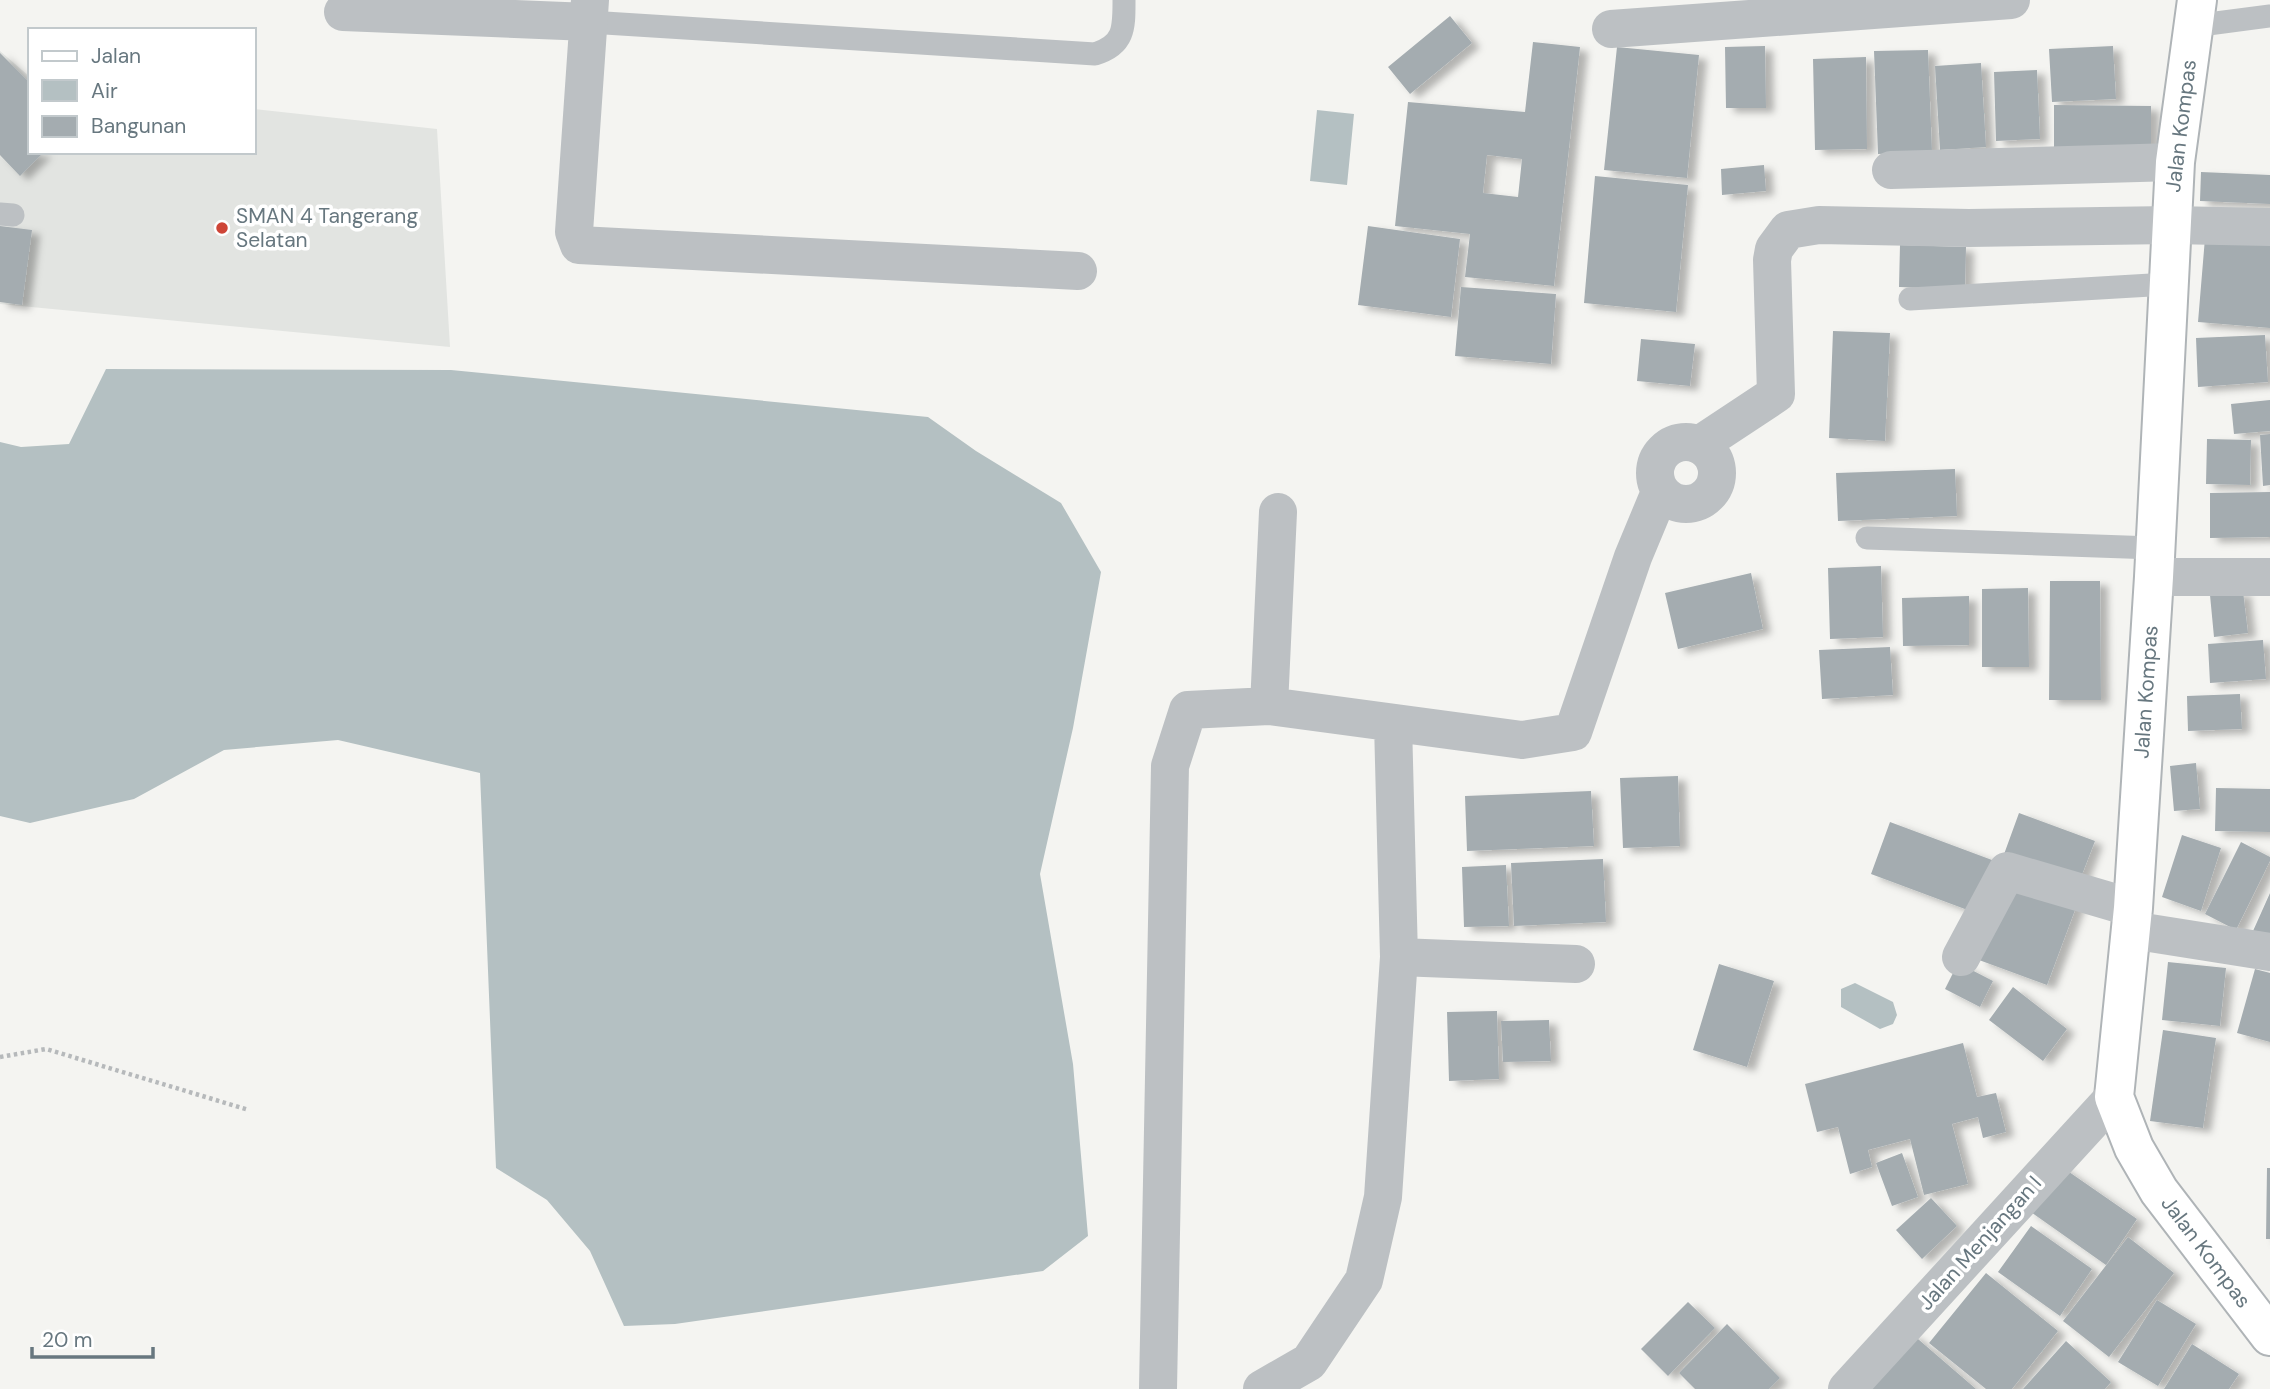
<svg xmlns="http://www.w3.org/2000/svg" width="2270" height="1389" viewBox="0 0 2270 1389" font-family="'DM Sans',sans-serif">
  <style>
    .built { fill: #e2e4e1 }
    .water { fill: #b4c0c2 }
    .building { fill: #a4acb0; fill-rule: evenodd; filter: url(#shadow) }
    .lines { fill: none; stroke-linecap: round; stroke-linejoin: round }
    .secondary-casing { stroke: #afb4b7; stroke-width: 42 }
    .path { stroke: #b6b9bb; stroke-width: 4.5; stroke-dasharray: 3.5 3.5; stroke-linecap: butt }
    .lane { stroke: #bcc0c3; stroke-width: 23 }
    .street { stroke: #bcc0c3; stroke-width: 38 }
    .secondary { stroke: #fff; stroke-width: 38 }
    .poi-dot { fill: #ce4537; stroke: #fff; stroke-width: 2.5 }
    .labels { text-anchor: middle; stroke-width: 7; stroke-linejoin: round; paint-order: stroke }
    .street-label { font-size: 21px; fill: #67777f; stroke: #fff }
    .poi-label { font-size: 21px; fill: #67777f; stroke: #fff; text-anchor: start }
  </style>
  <defs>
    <filter id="shadow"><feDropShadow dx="8" dy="4.5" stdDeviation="3.5" flood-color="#0004"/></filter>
  </defs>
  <rect width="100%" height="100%" fill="#f4f4f1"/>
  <!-- built -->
  <path class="built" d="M0,51l30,26v75h224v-43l183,20 13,218 -450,-43z"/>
  <!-- water -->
  <path class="water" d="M1317,110l37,4 -7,71 -37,-4z
    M106,369l345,1 477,47 48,34 85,52 40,69 -28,156 -33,146 33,190 15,172 -45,35 -368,53 -51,2 -34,-75 -43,-51 -51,-32 -16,-395 -142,-33 -114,10 -90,49 -104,24 -30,-7v-374l21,5 48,-3z
    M1855,983l38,19 4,13 -4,9 -13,5 -39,-22v-18z"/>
  <!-- building -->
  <path class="building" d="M1450,16l22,27 -62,51 -22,-27z
    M1533,42l47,5 -26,239 -89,-9 5,-43 -75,-8 13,-124 117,10zM1487,155l35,4 -4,38 -35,-4z
    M1765,46l1,62h-40l-1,-61z
    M2113,46l3,53 -64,3 -3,-53z
    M1617,47l82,8 -12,123 -83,-8z
    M1928,50l4,102 -54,2 -4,-103z
    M0,53l30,30v69h14l-24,24 -20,-21z
    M1866,57l1,92 -52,1 -2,-91z
    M1981,63l5,84 -46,3 -5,-84z
    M2037,70l3,69 -44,2 -2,-69z
    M2054,105l97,1v47l-97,-1z
    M1764,165l2,26 -44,4 -1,-26z
    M2201,172l69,3v29l-70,-3z
    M1595,176l93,9 -12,127 -92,-9z
    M0,226l32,4 -10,75 -22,-3z
    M1368,226l92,13 -9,78 -93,-12z
    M2205,238l65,5v85l-72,-6z
    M1900,245l66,2 -1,42 -66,-2z
    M1461,287l95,7 -5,70 -96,-8z
    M1833,331l57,2 -5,108 -56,-3z
    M2265,335l3,47 -70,5 -2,-49z
    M1641,339l54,5 -5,42 -53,-5z
    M2270,400v31l-36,3 -3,-30z
    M2270,434v51l-7,1 -3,-51z
    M2207,439l44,1 -1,45 -44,-1z
    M1955,469l2,47 -119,5 -2,-48z
    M2270,492v45l-60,1v-45z
    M1881,566l2,71 -53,2 -2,-71z
    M1751,573l12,56 -85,20 -13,-56z
    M2050,581h50l1,119h-52z
    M2028,588l1,79h-47v-78z
    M2243,591l5,42 -34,4 -4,-42z
    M1969,596v49l-66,1 -1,-48z
    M2263,640l3,39 -56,4 -2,-39z
    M1890,647l3,48 -71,4 -3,-49z
    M2240,694l2,35 -54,2 -1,-35z
    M2196,763l4,46 -26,2 -4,-45z
    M1678,776l2,70 -57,2 -3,-70z
    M2216,788l54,1v43l-55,-1z
    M1591,791l3,55 -127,5 -2,-55z
    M2019,813l76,28 -17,44 -75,-28z
    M1890,822l110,41 -19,52 -110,-41z
    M2182,835l39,13 -20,63 -39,-14z
    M2241,842l29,15v4l-34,69 -31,-16z
    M1603,859l3,63 -92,4 -3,-63z
    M1506,865l3,61 -45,1 -2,-60z
    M2011,876l67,26 -31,83 -68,-25z
    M2270,893v46l-17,-8z
    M2168,962l58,6 -6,58 -58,-6z
    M1958,963l35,18 -13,26 -35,-18z
    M1719,964l55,17 -27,86 -54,-17z
    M2255,969l15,4v69l-33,-9z
    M2013,987l54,42 -24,32 -54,-41z
    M1497,1011l2,68 -50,2 -2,-69z
    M1549,1020l2,41 -48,1 -2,-41z
    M2163,1030l53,8 -13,90 -53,-7z
    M1963,1043l14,54 19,-4 10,39 -23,6 -5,-21 -26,7 16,60 -44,11 -14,-56 -42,11 4,17 -22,7 -12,-47 -21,5 -12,-48z
    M1902,1153l16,44 -26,9 -16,-43z
    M2059,1165l78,54 -31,46 -78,-55z
    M2267,1168h3v71h-4z
    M1931,1198l26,28 -35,33 -26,-29z
    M2031,1226l61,43 -32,47 -62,-44z
    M2128,1237l46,36 -65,84 -46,-36z
    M1986,1273l72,58 -46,58h-26l-57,-46z
    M2157,1300l39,24 -38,62 -40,-24z
    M1688,1302l27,26 -47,48 -27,-27z
    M1727,1324l53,54 -11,11h-74l-16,-16z
    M1911,1333l65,56h-114z
    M2066,1341l45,41 -6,7h-82z
    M2192,1344l47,30 -10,15h-65z"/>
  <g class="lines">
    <!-- secondary casing -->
    <g class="secondary-casing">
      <path id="secondary" d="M2197,0l-22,162 -21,415 -21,331 -19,189 20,51 25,43 111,145"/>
    </g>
    <!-- path -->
    <path class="path" d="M0,1057l46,-8 203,61"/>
    <!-- lane -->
    <path class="lane" d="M589,22l506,32c30,-9 29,-27 29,-54
      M2193,26l77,-10
      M0,214l13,1
      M1910,299l258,-15
      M1867,538l287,10"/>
    <!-- street -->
    <path class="street" d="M590,0l-16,232 5,13 499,26
      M343,12l246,10
      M1611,29l400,-29
      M1891,170l284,-8
      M1655 473a31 31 0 1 1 62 0a31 31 0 1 1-62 0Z
      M1699,445l77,-51 -4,-134 2,-11 14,-19 31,-5 150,3 202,-3 99,2
      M2154,577h116
      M1269,706l9,-194
      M2131,930l139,22
      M1399,957l177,7
      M1961,957l46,-86 126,37
      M1158,1389l12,-623 18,-56 81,-4 253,34 51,-8 60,-175 27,-65
      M1262,1389l47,-27 55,-82 19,-83 16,-240 -6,-234
      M1847,1389l267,-292"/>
    <!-- secondary -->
    <use href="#secondary" class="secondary"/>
  </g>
  <!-- markers -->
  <circle class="poi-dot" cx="222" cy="228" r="7"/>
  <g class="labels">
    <!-- street labels -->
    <g class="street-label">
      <text transform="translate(2181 126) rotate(-83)" y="7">Jalan Kompas</text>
      <text transform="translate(2146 692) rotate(-86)" y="7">Jalan Kompas</text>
      <text transform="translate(1980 1243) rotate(-48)" y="7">Jalan Menjangan I</text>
      <text transform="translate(2206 1252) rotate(53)" y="7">Jalan Kompas</text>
    </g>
    <!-- poi labels -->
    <g class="poi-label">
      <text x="236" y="223">SMAN 4 Tangerang<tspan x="236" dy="24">Selatan</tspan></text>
    </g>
  </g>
  <!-- legend -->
  <rect x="28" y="28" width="228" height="126" fill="#ffffff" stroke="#c2c9cc" stroke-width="2"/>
  <rect x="42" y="51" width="35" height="10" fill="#ffffff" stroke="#c2c9cc" stroke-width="2"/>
  <text x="91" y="63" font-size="21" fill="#67777f">Jalan</text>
  <rect x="42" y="80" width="35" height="21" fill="#b4c0c2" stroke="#c2c9cc" stroke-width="2"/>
  <text x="91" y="98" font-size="21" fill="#67777f">Air</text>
  <rect x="42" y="116" width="35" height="21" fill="#a4acb0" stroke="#c2c9cc" stroke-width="2"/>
  <text x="91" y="133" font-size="21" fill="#67777f">Bangunan</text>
  <!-- scale -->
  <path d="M32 1347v10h121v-10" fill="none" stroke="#67777f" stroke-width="3.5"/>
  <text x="42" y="1347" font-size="21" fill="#67777f" stroke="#ffffff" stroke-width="5" paint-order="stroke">20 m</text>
</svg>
